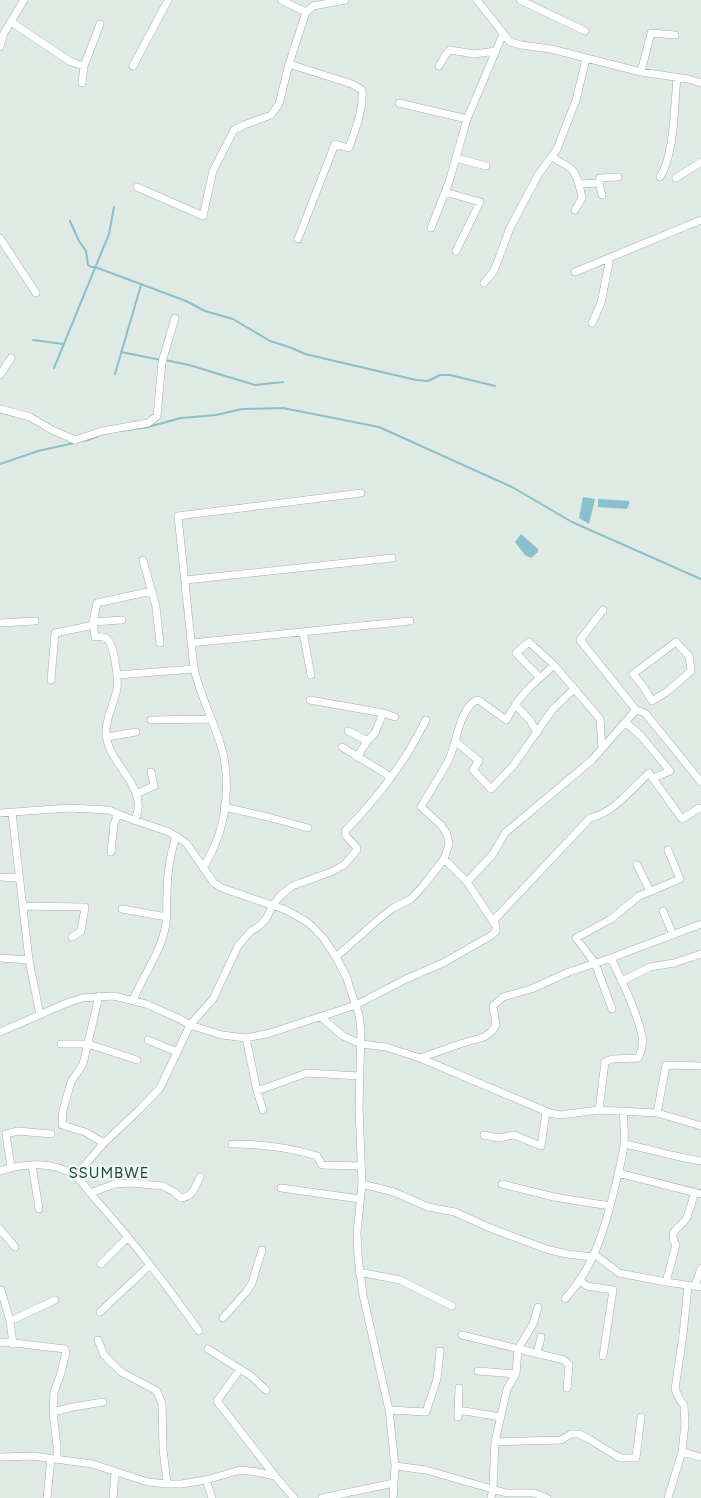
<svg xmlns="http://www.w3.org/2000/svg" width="701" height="1498" viewBox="0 0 701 1498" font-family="Figtree,sans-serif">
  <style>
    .water { fill: #8ac0cc }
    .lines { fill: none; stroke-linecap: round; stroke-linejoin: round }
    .stream { stroke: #8ac0cc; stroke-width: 2 }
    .minor-casing { stroke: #a2b1ac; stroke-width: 8 }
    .minor { stroke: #fff; stroke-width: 7 }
    .labels { text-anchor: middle; stroke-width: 5; stroke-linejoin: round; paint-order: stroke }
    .quarter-label { font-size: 15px; letter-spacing: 1px; fill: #1f4940; stroke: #eff7f3 }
  </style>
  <rect width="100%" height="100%" fill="#dfeae5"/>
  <!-- water -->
  <path class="water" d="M583,497l12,2 -6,25 -10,-6z
    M598,499l32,2 -3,8 -29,-2z
    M521,534l17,15v3l-7,6 -6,-3 -10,-13z"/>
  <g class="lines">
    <!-- stream -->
    <path class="stream" d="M70,221l9,20 7,10 2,14 3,2h4l91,34 19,10 28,8 37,22 22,7 13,6 111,26 12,1 12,-6h10l45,11
      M33,340l30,4
      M121,352l40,8
      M165,360l24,5 66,20 28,-3
      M54,368l55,-134 5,-27
      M115,374l26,-89
      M120,431l28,-4 33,-9 35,-3 26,-6 41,-1 96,19 133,60 60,35 129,57
      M81,441l7,-1 10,-4
      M0,464l38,-13 36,-8"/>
    <!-- minor casing -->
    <g class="minor-casing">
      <path id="minor" d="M281,0l25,12
        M477,0l33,42 11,3 30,4 90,23 47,7 13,4
        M520,0l65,31
        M11,22l60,40 13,4
        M0,47l4,-14 20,-33
        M289,64l63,20 10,6c2,19 -7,40 -13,58l-14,-4 -37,95
        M133,66l35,-66
        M439,66l7,-12 4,-4 24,4 22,-3
        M641,72l10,-39 24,2
        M82,83l2,-17 16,-42
        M399,103l68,16
        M553,156c4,6 11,7 17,12 8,6 10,21 12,30l-7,12
        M456,158l30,8
        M660,177c15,-24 14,-71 17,-99
        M676,178l25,-16
        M599,183l3,12
        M579,184l20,-1 1,-5 18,-1
        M137,187l66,29 10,-45 21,-41 10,-5 27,-10 8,-11 10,-40 17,-52 7,-6 32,-6
        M445,192l35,10 -24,49
        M431,228l18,-46 18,-63 36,-85
        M0,238l36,55
        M575,272l126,-52
        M484,283l10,-12 16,-43 28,-53 19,-26 19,-49 10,-41
        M592,323l9,-20 9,-45
        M0,375l11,-17
        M0,409l30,8 22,13 23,10 27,-9 46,-8 9,-7 5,-54 13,-44
        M143,560l13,47 4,36
        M185,580l207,-22
        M603,610l-23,30 56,70 9,3 56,69
        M93,622l29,-2
        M0,623l35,-2
        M303,632l8,43
        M676,642l13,14 2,15 -23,20 -16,10 -9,-15 -10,-12z
        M191,643l219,-22
        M194,669l-16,-153 183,-23
        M117,675l77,-6c7,28 20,53 28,80 8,30 5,70 -8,98 -3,7 -7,14 -11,21
        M540,678l-24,-25 13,-11 25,23 46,54 2,29
        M51,680l4,-47 39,-8
        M310,700l73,13 12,4
        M516,706l14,14 7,13
        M151,720l59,-1
        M625,722l16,14 29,35 -17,7
        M348,731l16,8 4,1 7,-7 8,-20
        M107,737l29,-5
        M455,741l24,20 -6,9 18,19 22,-23 40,-57 21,-20
        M342,747l49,30
        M357,757l11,-17
        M136,794l18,-8 -3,-14
        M224,807l44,10 40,11
        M0,813l69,-5 40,2 19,8 41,14 10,6 8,6 27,39 8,5 64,22 18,10 8,6 12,13 12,18 10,19 13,39 2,16 -2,76 3,77 -5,49 1,23 5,39 26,115 6,56 -2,32
        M12,813l17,147 11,55
        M135,821c2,-6 4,-13 3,-19 -3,-26 -33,-44 -32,-72 1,-14 8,-27 11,-41 1,-9 -2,-45 -11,-51 -3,-2 -7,-1 -11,-1l-2,-15 4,-19 55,-12
        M111,852l3,-28 4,-10
        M637,865l13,26
        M0,877l20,1
        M467,882l26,-28 12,-21 87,-73 44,-50
        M23,906l62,1 -4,24 -9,6
        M122,909l45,8
        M663,911l10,24
        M493,921l97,-103c22,-4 43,-30 59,-45l33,46 17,-11 2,1
        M336,957l43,-38 14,-11 18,-9 12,-13 21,-27 5,-15 -2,-10 -6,-9 -20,-18c9,-16 20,-32 28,-48 8,-16 10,-51 28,-59l3,1 26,19 11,-18 12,-14 25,-23
        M0,958l29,2
        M622,981l28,-14 24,-4 27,-9
        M99,996l-16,68 -12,18 -8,28 -1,15 23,7 19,11
        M133,1000c10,-24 26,-45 32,-71 3,-12 1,-23 2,-35 0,-21 3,-39 9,-58
        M612,1009l-17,-46 -19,-25 35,-19 28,-23 41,-17 -12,-29
        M321,1017l22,19 18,8 25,3 34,11 130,55 10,2 39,-5 58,3 44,13
        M0,1032l67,-29 15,-5 32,-2 32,8 34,15 10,6 32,10 24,3 24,-5 86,-28 50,-26 37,-16 49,-28 4,-4v-5l-29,-44 -23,-23
        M246,1038l11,53 6,19
        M148,1040l29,12
        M61,1044h27l49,16
        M420,1058l43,-15 21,-6 8,-6 4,-6 -3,-19 10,-9 28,-8 38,-17 42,-14 90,-34
        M257,1091l50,-18 53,3
        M599,1110l6,-48 7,-3 26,-1c4,-6 5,-16 4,-23 -6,-25 -20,-54 -31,-77
        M657,1113l9,-48 35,1
        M484,1135l14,3 16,-3 27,11 5,-34
        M232,1144c29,0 57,3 85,12l5,9 39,1
        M624,1144c26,5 51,13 77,17
        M32,1165l7,44
        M11,1167l-5,-33 12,-3 33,3
        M0,1171c23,-8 53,-10 74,4 8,5 16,19 23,26 37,41 70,85 102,130
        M618,1173l83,21
        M75,1176l29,-33 36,-34 20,-21 30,-63 23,-26 25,-53 13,-15 7,-4 8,-8 7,-14 8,-10 11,-9 39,-14 13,-7 13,-15v-2l-11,-12 -1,-5c23,-23 44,-49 62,-77 7,-11 13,-23 19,-34
        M362,1184l32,8 34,15 27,5 35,16 56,21 21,5 26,3
        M502,1184l52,13 56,9
        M281,1188l79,11
        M90,1193l25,-9 16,-1 32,3 11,6 7,6c12,-1 14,-11 19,-21
        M0,1229l15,18
        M594,1254l25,19 47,9 35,5
        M101,1264l27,-27
        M359,1272l41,8 52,26
        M580,1281l7,5 26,4 -10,66
        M666,1282l10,-37c-9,-14 4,-17 10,-26 4,-8 6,-19 9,-27
        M695,1286l6,-18
        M1,1290l9,31 3,23
        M565,1299c28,-31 38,-65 48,-104 4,-17 9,-33 11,-50 1,-11 0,-23 -1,-34
        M100,1312l50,-47
        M223,1318l24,-27 5,-8 10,-33
        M10,1321l45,-21
        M462,1335l102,25 5,5 -2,23
        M98,1340l6,15 17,17 36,19 5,13 1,45 4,35
        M0,1343l6,-1 59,7 1,4 -6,23 -6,16 -1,20 4,34v13
        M208,1349l43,27 15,14
        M537,1354l4,-17
        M240,1369l-23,32 58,75
        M478,1371l38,3
        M389,1410l37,2 11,-33 3,-28
        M458,1410l43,7
        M53,1412l20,-5 30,-5
        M458,1417l1,-29
        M495,1442l66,-2 10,-6h8l10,5 31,19h16l5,-41
        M682,1452l19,5
        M0,1457l33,-1 59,8 56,18 19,2h14l25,-4 34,-10 17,2 18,4 19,22
        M395,1466l31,4 80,23h28l13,5
        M206,1480l6,18
        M47,1498l4,-40
        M113,1498l2,-26
        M322,1498l72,-15
        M491,1498l2,-10 2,-46 12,-53 9,-15 2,-25 15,-25 5,-17
        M668,1498l14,-46 3,-28 -1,-19 -4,-5 -5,-11 8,-54 5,-49"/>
    </g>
    <!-- minor -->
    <use href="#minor" class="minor"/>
  </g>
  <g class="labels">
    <!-- quarter labels -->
    <g class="quarter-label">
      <text x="109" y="1178">SSUMBWE</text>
    </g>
  </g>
</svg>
